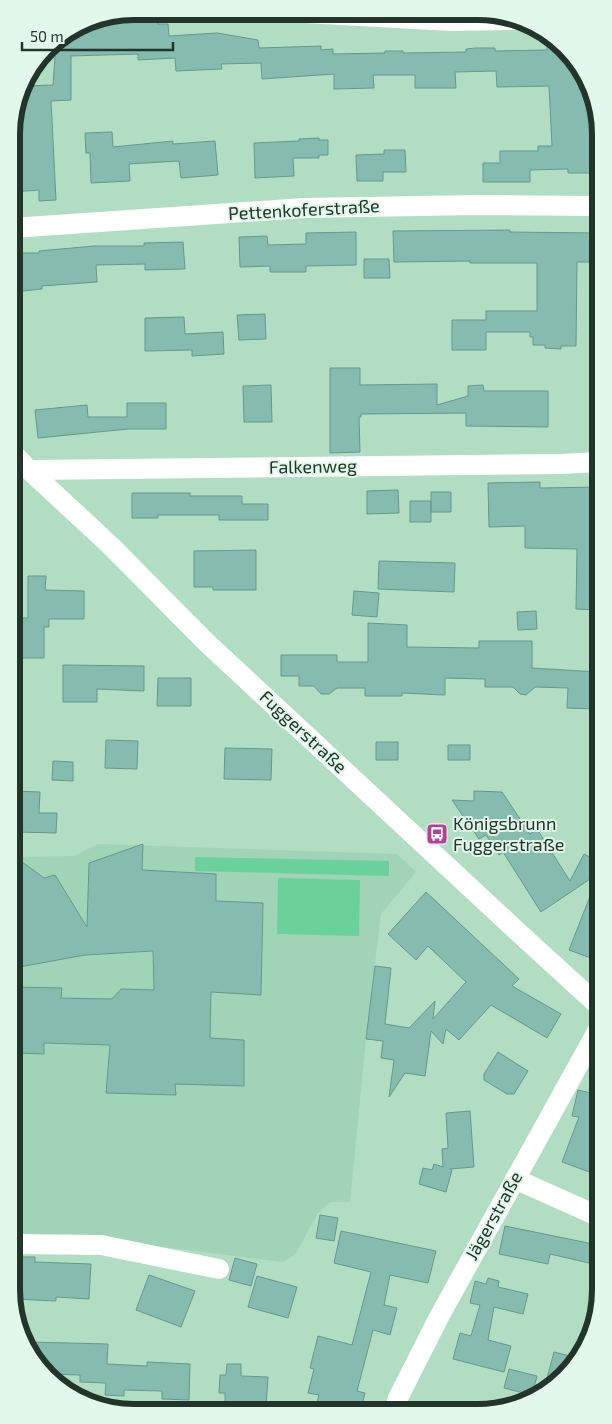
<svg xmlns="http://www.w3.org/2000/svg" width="612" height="1424" viewBox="0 0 612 1424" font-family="'Exo 2',sans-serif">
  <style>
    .built { fill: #a1d4b6 }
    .park { fill: #6ad19b }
    .building { fill: #86bbaf; stroke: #65998d }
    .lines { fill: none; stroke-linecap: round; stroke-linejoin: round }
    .minor { stroke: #fff; stroke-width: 20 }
    .labels { text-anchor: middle; stroke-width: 4; stroke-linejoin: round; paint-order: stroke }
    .street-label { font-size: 18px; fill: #23342a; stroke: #e2f8ea }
    .poi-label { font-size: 18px; fill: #23342a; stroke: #e2f8ea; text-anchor: start }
    .rim { fill: none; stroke: #23342a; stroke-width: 6 }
  </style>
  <rect width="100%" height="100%" fill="#b1ddc3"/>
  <!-- built -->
  <path class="built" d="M98,844l299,10 19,18 -35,42 -15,125 -16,163h-20l-12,11 -23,42 -13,7 -173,-22 -94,-6 -1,-377 60,-1z"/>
  <!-- park -->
  <path class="park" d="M195,857l194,4v15l-194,-5z
    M278,878l82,2 -1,56 -82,-2z"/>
  <!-- building -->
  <path class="building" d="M136,11h22v13h10l1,12 48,-3 41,7 1,8 62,-2v4l12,-1v5l52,-1v-2h18v2l63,-1v-3l9,-1h20v3l52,-1v-3h15l34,55 1,11h-8l2,39h6v21h-29v-4l-38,1v12h-47v-19h17v-12h38v-5h14l-3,-60 -52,1 -1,-16 -41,1 1,16h-41v-13h-42l1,13 -40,1v-15l-72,5 -1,-16 -40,1 1,5 -46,2 -1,-13 -37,2v-6l-67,2v44l-20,1 5,99 -17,1v-11l-27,2v-30h8l-2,-60 4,-16 31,-1 2,-29 -2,-14 30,-18 54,-2z
    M112,132l1,15 60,-6v3l42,-3 3,34 -37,3 -2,-17 -50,3 1,17 -39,2 -1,-30h-4l-1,-20z
    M319,138v2h9v15h-9v3h-26l1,18 -39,2 -1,-35 45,-2v-2z
    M384,150h21l1,22h-23v9h-26l-1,-26 28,-1z
    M510,230v2l87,1v29h-20l-1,84h-15v3l-16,-1v-3h-12v-8h-3v-5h-44v18h-34v-30h34v-9h51v-48h-67v-2l-76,1 -1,-31z
    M356,232v33l-50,1v6h-36v-6l-30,1 -1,-30 28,-1 1,9 38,-1v-11z
    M183,242l2,27 -40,1v-6l-49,1 1,17 -55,4v3l-29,3 -1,-4v-35h27v-2l55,-5h50v-3z
    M364,259h25l1,19h-26z
    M265,314l1,25 -27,1 -2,-25z
    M184,317l1,17 38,-2 1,22 -32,2v-6l-47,1v-33z
    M330,368h30v17l77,-1v21l31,-9v-10l15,-1 1,6h64v36l-82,-1v-13l-105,1v3h-2l1,35 -30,1z
    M271,385l1,37h-28l-1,-36z
    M127,403h39v26h-38l-90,9 -3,-28 52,-5 1,12h39z
    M540,482v6l58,-1v123l-22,-1 1,-60 -52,-1v-22l-36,1 -1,-44z
    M398,490l1,23 -32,1v-23z
    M431,492h20v20h-20z
    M132,493h58v3h52v8h26v16h-49v-5h-61v3h-26z
    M410,501h21v21h-21z
    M256,550v40h-43v-3h-19v-36z
    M379,561l76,2 -1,29 -76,-3z
    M28,576h18l-1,14 39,1v28h-35v8h-5v31h-26v-18h-5v-22h15z
    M354,591l25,2 -2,24 -25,-2z
    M536,611l1,18 -19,1 -1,-18z
    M368,623l39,2v22l72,1v-7h53v27l66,4v37l-31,-1 1,-20 -33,-1 -9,8 -6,-1 -7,-7h-28v-8l-40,-1v17l-43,-2v3h-37v-8h-28l-8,6h-8l-7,-8h-15v-10h-18v-21h56v7h31z
    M63,665l81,1v25l-47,-2v13h-34z
    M158,678h33v28h-34z
    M106,740l32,1 -1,28 -32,-1z
    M376,742h22v18h-22z
    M448,745h22v15h-22z
    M225,748l47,1 -1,31 -47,-1z
    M53,761l20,1v19l-21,-1z
    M14,791l26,1 -1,21h18l-1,20 -41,-1z
    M474,791l28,1 28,42 7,-5 33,52 14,-27 15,8v11l-58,39 -38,-60 -4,3 -13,-20 -7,4 -27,-39 22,1z
    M143,844l-1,26 74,4v27l47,2 -2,92 -50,-3 -1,46 34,2v46l-69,-2 1,11 -70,-2 4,-48 -66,-2v11l-29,-1 -1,-66 48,1 -1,10 51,1 9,-10 33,1 -1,-39 -68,4 -71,13v-112l30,22 11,-3 32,52 2,-64z
    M598,876h1v85l-30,-11z
    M426,892l93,87 -7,7 49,28 -14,24 -56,-33 -32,35 -13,-11 -3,15 -12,-13 -6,45 -20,-3 -16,24 5,-37 -13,-2 2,-17 -17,-2 9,-73 16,2 -6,56 24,4 26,-27 -2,18 33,-37 -38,-36 -12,14 -28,-26z
    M498,1052l30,19 -14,23h-7l-23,-14v-6z
    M578,1090l22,5v65l-5,14 -33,-12 17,-45 -7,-1z
    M470,1111l4,56 -24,2 2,1 -6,22 -27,-8 4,-16 9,2 2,-6 9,3 -1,-18 6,-1 -2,-35z
    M320,1215l18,3 -4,23 -18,-3z
    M505,1226l88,18 -4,19 -39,-9 -2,10 -49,-10z
    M341,1231l95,20 -8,32 -38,-8 -6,30 13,3 -7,27 -17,-5 -16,61 8,2 -4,16h-46l4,-14 -11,-2 6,-24 -4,-1 8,-32 34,9 19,-73 -37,-9z
    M15,1257h20v5l56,2 -2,35 -33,-2v4l-41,-2z
    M235,1258l22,6 -6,22 -22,-6z
    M149,1275l46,16 -14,36 -45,-17z
    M257,1276l40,11 -9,31 -40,-11z
    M488,1278l11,3 -1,6 30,7 -5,20 -29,-7 -6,33 23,6 -7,26 -51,-13 7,-26 11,3 9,-31 -10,-2 5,-22 11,3z
    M28,1342l80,2 -1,20 40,2v-4l43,2 -1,36 -27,-1v-8l-38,-1v6l-19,-1 1,-12 -26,-1v-7l-32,-1z
    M554,1352l24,6 -3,7 -32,28z
    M227,1364h14v12l27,1 -2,30 -26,-1v4h-15v-17h-6l1,-18h6z
    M509,1369l28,7 -5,19 -28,-7z"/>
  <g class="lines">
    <!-- minor -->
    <path class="minor" d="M287,12l164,9 64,-1
      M12,228l292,-20 173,-3 120,1
      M13,453l16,17 82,76 95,96 313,291 80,73
      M29,470l532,-6 37,-2
      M515,1179l85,38
      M15,1244l86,1 118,24
      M395,1409l3,-11 41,-81 161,-291"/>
  </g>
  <!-- icons -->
  <defs>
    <g id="bus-square" transform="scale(1.125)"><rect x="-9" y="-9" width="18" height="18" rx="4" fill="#b6419a" stroke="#e2f8ea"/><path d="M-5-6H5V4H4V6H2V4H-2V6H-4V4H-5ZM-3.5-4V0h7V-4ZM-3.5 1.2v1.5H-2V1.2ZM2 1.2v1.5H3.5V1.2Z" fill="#fff"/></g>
  </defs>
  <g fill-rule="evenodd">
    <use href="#bus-square" x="437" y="834"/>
  </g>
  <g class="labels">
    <!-- street labels -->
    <g class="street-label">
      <text transform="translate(304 210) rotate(-3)" y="6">Pettenkoferstraße</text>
      <text transform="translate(313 467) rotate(-1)" y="6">Falkenweg</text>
      <text transform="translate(303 732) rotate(43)" y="6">Fuggerstraße</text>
      <text transform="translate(494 1216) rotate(-61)" y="6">Jägerstraße</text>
    </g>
    <!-- poi labels -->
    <g class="poi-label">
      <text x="453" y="830">Königsbrunn<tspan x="453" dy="21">Fuggerstraße</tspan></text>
    </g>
  </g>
  <!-- crop -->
  <path d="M0 0H612V1424H0ZM134 20H478A114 114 0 0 1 592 134V1290A114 114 0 0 1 478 1404H134A114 114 0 0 1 20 1290V134A114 114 0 0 1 134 20Z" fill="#e2f8ea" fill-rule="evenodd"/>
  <path class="rim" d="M134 20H478A114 114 0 0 1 592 134V1290A114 114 0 0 1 478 1404H134A114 114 0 0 1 20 1290V134A114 114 0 0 1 134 20Z"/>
  <!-- scale -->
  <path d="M22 42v8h151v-8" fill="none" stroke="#23342a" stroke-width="2.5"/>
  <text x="30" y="42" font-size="15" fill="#23342a" stroke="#e2f8ea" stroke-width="4" paint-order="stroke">50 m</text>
</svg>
